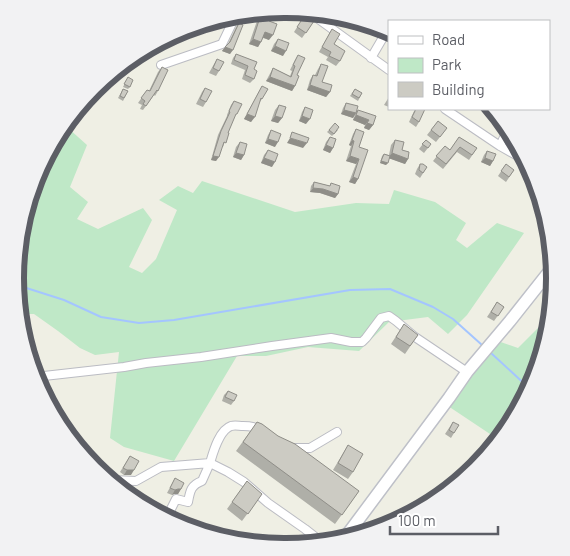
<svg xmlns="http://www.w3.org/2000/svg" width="570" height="556" viewBox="0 0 570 556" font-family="Barlow,sans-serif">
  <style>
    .green { fill: #bfe8c7 }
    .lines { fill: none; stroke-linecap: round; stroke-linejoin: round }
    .stream { stroke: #a4c5ff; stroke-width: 2 }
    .street-casing { stroke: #bbbcc3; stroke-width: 10 }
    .secondary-casing { stroke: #bec0c8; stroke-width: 14 }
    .street { stroke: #fff; stroke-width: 8 }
    .secondary { stroke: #fff; stroke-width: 11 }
    .wall { fill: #afafa8 }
    .shaded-wall { fill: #8f8e88 }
    .building { fill: #cccbc3; stroke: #8f8e88 }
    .rim { fill: none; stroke: #5c5e65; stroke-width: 6 }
  </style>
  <rect width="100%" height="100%" fill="#efefe4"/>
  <!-- green -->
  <path class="green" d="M68,128l19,17 -17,42 18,15 -11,17 21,10 45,-21 9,12 -23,47 13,6 14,-14 21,-49 -18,-10 19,-14 15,7 9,-12 93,31 61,-9 33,1 5,-14 41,12 31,21 -10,17 11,8 30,-25 27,10 -57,82 -19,19 -20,-17 -39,5 -30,29 -51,-4 -42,9h-29l-63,105 -50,-14 -14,-9 9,-86 -24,3 -15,-7 -22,-17 -24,-17h-11l-7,-36 20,-103z
    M546,320l-12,61 -38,57 -57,-38 53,-61 26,9z"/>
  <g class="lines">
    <!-- stream -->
    <path class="stream" d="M17,285l47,15 37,17 38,6 35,-3 176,-30 40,-1 43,18 20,12 29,26
      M491,353l38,35"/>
    <!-- street casing -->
    <g class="street-casing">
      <path id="street" d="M317,18l72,52
        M371,58l17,-29
        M161,65l61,-21 12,-25
        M445,109l55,37 23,13
        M500,146l6,-13
        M35,377l89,-10 22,-4 55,-6 71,-11 59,-8 20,4h11l4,-4 15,-20 8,-2 7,5 19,16 52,35
        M291,448h19l27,-16
        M112,480l24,1 25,-14 49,-4c3,-10 9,-33 21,-37 4,-1 8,0 12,0 8,0 13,1 19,6
        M167,517l9,-18 12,3c2,-11 3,-17 14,-21l8,-18 18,9 16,10 24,21 37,26 14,11"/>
    </g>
    <!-- secondary casing -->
    <g class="secondary-casing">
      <path id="secondary" d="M347,535l102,-137 18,-26 43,-51 42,-53"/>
    </g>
    <!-- street -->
    <use href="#street" class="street"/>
    <!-- secondary -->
    <use href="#secondary" class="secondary"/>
  </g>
  <!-- wall -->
  <path class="wall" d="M285,9l6,1 -1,2z
    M260,14l9,7v19l-6,-2 -5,9 -9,-3 9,-26z
    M305,15l9,6 -12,17 -8,-6z
    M239,23l-9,31 -8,-3 6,-7 8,-17z
    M182,29l-10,17 -7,-5z
    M332,29l2,15 6,17 -4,5 -10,-6 2,-3 -9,-5z
    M278,39l5,17 -12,-5 3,-7z
    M236,54l18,15v10l-4,4 -8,-4 3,-9 -14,-6 2,-6z
    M298,55l-3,31 -3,5 -26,-10 7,-13 17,8 2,-5 -2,-1 5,-10z
    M217,59l2,12 -3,5 -7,-3 5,-9z
    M321,64l1,18 8,10 -4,5 -19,-7 3,-10 3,-5h2l3,-6z
    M162,67l-4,24 -3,5 -1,-1 -11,15 -3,-1 2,-4 -4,-2 9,-13 2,1 9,-19z
    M128,77l2,10 -2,2 -5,-2z
    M262,86v13l-3,4 -8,19 -7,-3z
    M205,88l1,14 -3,5 -7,-3 6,-12z
    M123,89l5,2 -5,10 -5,-3z
    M355,89l7,4 -4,8 -8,-5z
    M389,97v10l-5,-2z
    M234,101v17l-6,15 -5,14 -1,-1 -6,15 -5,-1 7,-25 9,-19v-1l4,-10z
    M346,103l10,10 -3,5 -12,-4 2,-6z
    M279,105l3,13 -4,5 -7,-2 4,-11z
    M305,107l1,17 -7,-3 3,-9z
    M415,109h9l-5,13 -3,5 -7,-5z
    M358,110l15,15 -4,5 -5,-2 1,-3 -12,-5 2,-5z
    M438,121l9,7 -11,14 -9,-7z
    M356,129l3,18 -1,32 -3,5 -6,-2 7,-18 -10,-3 5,-15 -2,-1 4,-11z
    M271,130l4,17 -10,-4 3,-8z
    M329,130h9l-6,6 -5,-4z
    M330,137l3,11 -3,5 -7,-3 3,-8z
    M459,137l18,11 -8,12 -12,-8 -14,17 -10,-8 12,-15 5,4z
    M395,140l13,19 -3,5 -16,-6 -3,7 -6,-2 2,-7 2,-2 5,1 2,-10z
    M426,140l5,4 -7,9 -5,-4z
    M240,142l4,13 -3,5 -8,-3 3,-10z
    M268,150l4,17 -11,-4 3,-8z
    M487,151l6,10 -3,5 -9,-4 3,-7z
    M420,164l7,3 -7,11 -5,-4 2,-5z
    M506,164l8,6 -8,12 -8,-6z
    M314,182l16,4 1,-3 7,11 -3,4 -15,-5 -10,-1 1,-6z
    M497,302l7,5 -10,14 -7,-4z
    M404,324l14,11 -13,19 -14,-10z
    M228,391l6,10 -3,4 -9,-4 2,-6z
    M257,422l102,69 -24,33 -99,-73z
    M453,422l1,11 -3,5 -6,-4z
    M348,445l5,27 -5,7 -15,-9z
    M130,456l1,19h-7l-4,-3z
    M175,478l6,11 -3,5h-4l-2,1 -5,-2z
    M247,481l15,13 -20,27 -15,-12z"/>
  <!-- shaded-wall -->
  <path class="shaded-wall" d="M363,28l6,3 -2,2 -6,-2z
    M265,32l8,3 -4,5 -7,-3z
    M253,39l8,3 -3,5 -9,-3z
    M275,46l11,5 -3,5 -12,-5z
    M225,47l8,3 -3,4 -8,-3z
    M270,77l25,9 -3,5 -26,-10z
    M310,85l20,7 -4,5 -19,-7z
    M344,110l12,3 -3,5 -12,-4z
    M247,114l8,3 -4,5 -7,-3z
    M356,115l13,5 -4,5 -12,-5z
    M275,116l7,2 -4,5 -7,-2z
    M302,116l8,3 -4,5 -7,-3z
    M367,123l6,2 -4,5 -5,-2z
    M290,138l17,5 -4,5 -16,-5z
    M268,139l10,3 -3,5 -10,-4z
    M352,140l2,1 -3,5 -2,-1z
    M326,145l7,3 -3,5 -7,-3z
    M236,153l8,2 -3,5 -8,-3z
    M392,153l16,6 -3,5 -17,-6z
    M213,156l6,1 -3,4 -5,-1z
    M350,156l9,3 -3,5 -10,-3z
    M264,158l11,4 -3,5 -11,-4z
    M485,158l8,3 -3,5 -9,-4z
    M381,161l7,2 -2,2 -6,-2z
    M353,177l5,2 -3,5 -6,-2z
    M313,188l10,1 15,5 -3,4 -15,-5 -10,-1z
    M127,470h7l-3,5h-7z
    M178,489h3l-3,5h-4l-2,1 3,-5z"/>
  <!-- building -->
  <path class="building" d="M262,13l9,3 -2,5 8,3 -4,11 -8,-3 -4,10 -8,-3 8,-25z
    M305,15l9,6 -8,12 -9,-6z
    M239,23l4,2 -10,25 -8,-3 5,-5z
    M364,25l7,1 -2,5 -6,-3z
    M182,29l-7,12 -5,-3z
    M332,29l8,5 -6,10 11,7 -5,10 -11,-5 2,-4 -9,-5z
    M278,39l11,4 -3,8 -11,-5z
    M236,54l21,8 -3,7 3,2 -3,8 -9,-4 3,-9 -14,-6z
    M298,55l7,3 -8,17 2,1 -4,10 -25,-9 3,-9 18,9 4,-11 -2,-1z
    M217,59l7,3 -5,9 -6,-3z
    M321,64l7,2 -6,16 10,3 -2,7 -20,-7 3,-10 4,1z
    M162,67l6,3 -10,21 -1,-1 -11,16 -3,-2 2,-3 -4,-3 6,-8 3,1z
    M128,77l5,3 -3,7 -6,-3z
    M262,86l6,3 -6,10 -1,-1 -6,19 -8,-3z
    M205,88l7,3 -6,11 -6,-3z
    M123,89l5,2 -4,7 -4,-2z
    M355,89l7,4 -3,5 -7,-4z
    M234,101l8,3 -5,10h-1l-8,19h1l-3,10 -2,-1 -5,15 -6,-1 8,-25 9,-19 -1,-1z
    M346,103l12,3 -2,7 -12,-3z
    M279,105l7,2 -4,11 -7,-2z
    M305,107l8,3 -3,9 -8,-3z
    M416,109h9l-6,13 -7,-5z
    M358,110l18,6 -3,9 -6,-2 2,-3 -13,-5z
    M438,121l9,7 -7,9 -9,-7z
    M335,123l4,4 -5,7 -5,-4z
    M356,129l8,3 -5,15 9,3 -10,29 -5,-2 6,-18 -9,-3 4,-15 -2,-1z
    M271,130l10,4 -3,8 -10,-3z
    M292,132l17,6 -2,5 -17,-5z
    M330,137l6,2 -3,9 -7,-3z
    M459,137l18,11 -5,7 -12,-8 -14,17 -10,-8 9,-10 5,4z
    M395,140l9,2 -2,8 7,2 -1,7 -16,-6z
    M426,140l5,4 -3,4 -6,-4z
    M240,142l7,2 -3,11 -8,-2z
    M268,150l10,4 -3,8 -11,-4z
    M487,151l9,3 -3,7 -8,-3z
    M384,154l6,2 -2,7 -7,-2z
    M420,164h3l4,3 -4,6 -4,-3z
    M506,164l8,6 -5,7 -8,-6z
    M314,182l16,4 1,-3 9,3 -2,8 -15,-5 -10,-1z
    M497,302l7,5 -6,9 -7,-4z
    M404,324l14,11 -8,11 -14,-9z
    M228,391l9,4 -3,6 -9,-4z
    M53,407l7,3 -2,4z
    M257,422l5,2 16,12 17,8 64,47 -17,24 -99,-73z
    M453,422l6,3 -5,8 -5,-3z
    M348,445l15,9 -10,18 -15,-9z
    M130,456l9,5 -5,9h-7l-4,-2z
    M175,478l9,5 -3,6h-3l-3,1 -5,-2z
    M247,481l15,13 -14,20 -16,-12z
    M385,516l9,7 -6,4 -19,4 6,-7 2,2z"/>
  <!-- crop -->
  <path d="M0 0H570V556H0ZM284 18H286A260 260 0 0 1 546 278V278A260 260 0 0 1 286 538H284A260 260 0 0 1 24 278V278A260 260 0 0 1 284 18Z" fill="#f2f2f3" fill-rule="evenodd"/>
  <path class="rim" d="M284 18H286A260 260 0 0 1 546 278V278A260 260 0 0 1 286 538H284A260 260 0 0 1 24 278V278A260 260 0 0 1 284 18Z"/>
  <!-- legend -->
  <rect x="388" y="20" width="162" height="90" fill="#ffffff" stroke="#bebfc1"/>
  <rect x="398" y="36" width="25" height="8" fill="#ffffff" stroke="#bebfc1"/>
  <text x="432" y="45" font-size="15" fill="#5c5e65">Road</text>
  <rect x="398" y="58" width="25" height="15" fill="#bfe8c7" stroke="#bebfc1"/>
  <text x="432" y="70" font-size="15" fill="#5c5e65">Park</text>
  <rect x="398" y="82" width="25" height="15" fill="#cccbc3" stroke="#bebfc1"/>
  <text x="432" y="95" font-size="15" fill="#5c5e65">Building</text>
  <!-- scale -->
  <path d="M390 526v8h108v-8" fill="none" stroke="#5c5e65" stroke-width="2.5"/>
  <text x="398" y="526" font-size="15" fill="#5c5e65" stroke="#ffffff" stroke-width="4" paint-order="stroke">100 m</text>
</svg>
